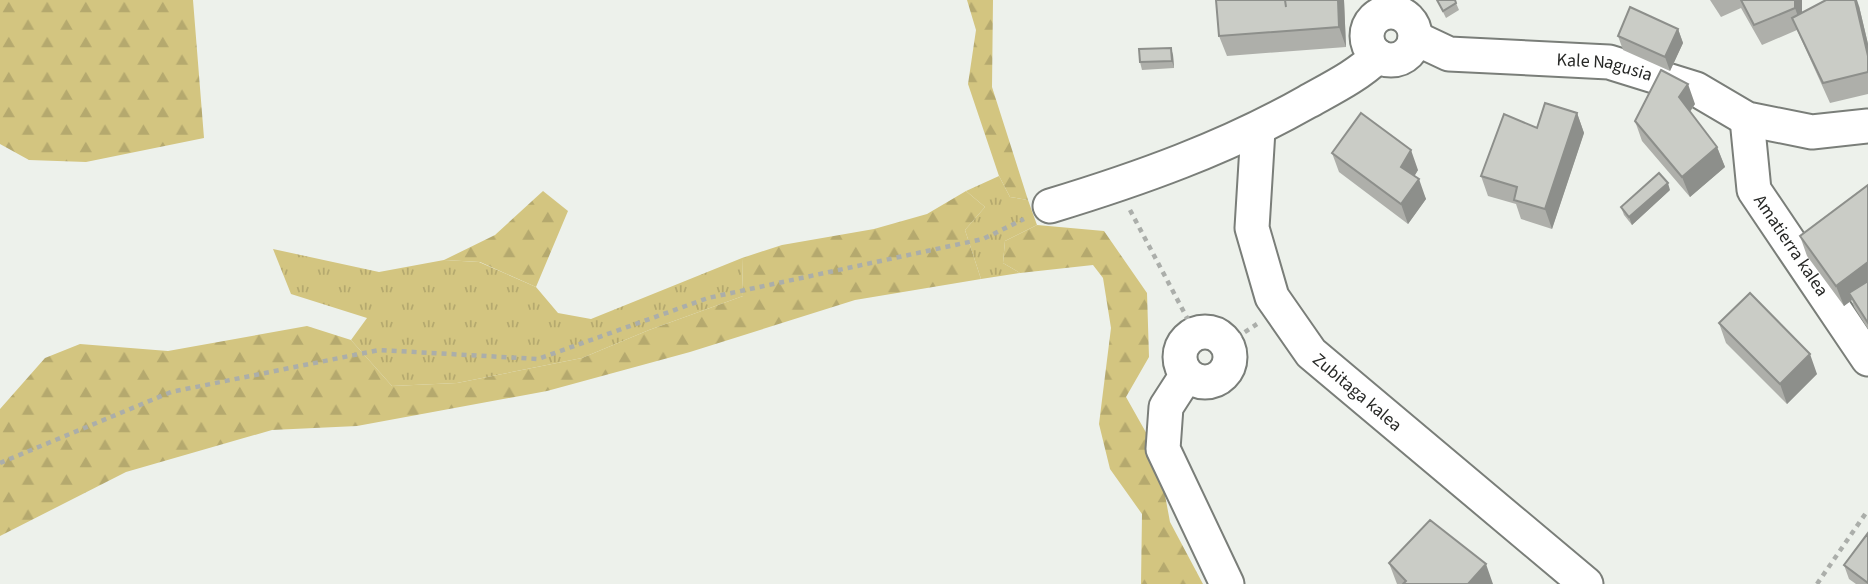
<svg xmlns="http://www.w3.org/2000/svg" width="1868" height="584" viewBox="0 0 1868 584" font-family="'Source Sans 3',sans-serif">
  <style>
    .grass { fill: url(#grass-tufts) }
    .forest { fill: url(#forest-firs) }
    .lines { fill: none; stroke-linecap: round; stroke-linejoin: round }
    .minor-casing { stroke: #7a7e79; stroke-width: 37 }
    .path { stroke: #abaeaa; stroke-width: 4.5; stroke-dasharray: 5 5; stroke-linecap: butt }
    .minor { stroke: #fff; stroke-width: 33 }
    .wall { fill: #aeafaa }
    .shaded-wall { fill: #8d8f8b }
    .building { fill: #caccc6; stroke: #8d8f8b; stroke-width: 2 }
    .labels { text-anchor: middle; stroke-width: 7; stroke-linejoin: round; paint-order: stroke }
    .street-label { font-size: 18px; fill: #272826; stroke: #fff }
  </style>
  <defs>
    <pattern id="grass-tufts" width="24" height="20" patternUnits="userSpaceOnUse" patternTransform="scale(1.75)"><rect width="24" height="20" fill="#d3c580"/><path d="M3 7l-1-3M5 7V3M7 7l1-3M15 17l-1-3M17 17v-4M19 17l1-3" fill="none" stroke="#b5a96e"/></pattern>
    <pattern id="forest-firs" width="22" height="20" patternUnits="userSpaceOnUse" patternTransform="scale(1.75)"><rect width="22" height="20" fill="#d3c580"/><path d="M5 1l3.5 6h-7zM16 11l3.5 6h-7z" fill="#b5a96e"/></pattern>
  </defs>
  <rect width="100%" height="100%" fill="#edf1eb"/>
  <!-- grass -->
  <path class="grass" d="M999,176l11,21 18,3 9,25 -32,16 -2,22 17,10 -39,6 -16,-49 20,-23 -19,-16z
    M273,249l106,23 65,-12 35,2 57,25 22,26 33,6 151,-61 1,38 -94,34 -67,28 -125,25 -65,3 -41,-46 16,-22 -76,-24z"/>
  <!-- forest -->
  <path class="forest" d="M0,0h193l11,138 -118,24 -57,-2 -29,-16z
    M967,0h26l-1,87 36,113 -18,-3 -11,-21 -31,-92 8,-54z
    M543,191l25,20 -32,76 -56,-25 -36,-2 51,-25z
    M966,191l19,16 -20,23 16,49 -126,21 -165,52 -143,39 -190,35 -85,4 -146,42 -126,64v-127l45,-51 35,-14 88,7 139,-25 44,14 41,46 65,-3 125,-25 67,-28 94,-34 -1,-38 40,-13 92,-16 53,-15z
    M1037,225l67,6 43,62 2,64 -23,40 31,55 13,70 33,62h-62l1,-70 -32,-45 -11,-45 12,-96 -8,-50 -10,-13 -73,8 -17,-10 2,-22z"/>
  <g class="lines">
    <!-- minor casing -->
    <g class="minor-casing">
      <g id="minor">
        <circle cx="1391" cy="36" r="24"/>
        <path id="s1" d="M1415,38l34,16 160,8 87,27 51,30 65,13 56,-6"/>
        <path id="s2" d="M1747,119l7,71 114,169"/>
        <path id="s3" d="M1258,130l-6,98 20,69 39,56 275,231"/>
        <path d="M1050,206c89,-27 176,-58 257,-104 25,-14 50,-26 71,-46"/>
        <circle cx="1205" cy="357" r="25"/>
        <path d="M1186,376l-20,31 -3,42 64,135"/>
      </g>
    </g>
    <!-- path -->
    <path class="path" d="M1130,210l65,123
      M1228,343l29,-19
      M0,463l171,-71 208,-42 159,9 170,-61 275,-59 41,-20
      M1817,584l51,-74"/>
    <!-- minor -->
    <use href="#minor" class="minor"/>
  </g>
  <!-- wall -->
  <path class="wall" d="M1344,0l2,47 -119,9 -8,-20z
    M1437,0l19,3 3,7 -13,8z
    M1710,0h92v12l57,-6 9,38v50l-38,9 -33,-73 -35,15 -21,-37 -20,9z
    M1678,29l5,14 -13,28 -47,-21 -5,-14z
    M1173,55l1,13 -32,2 -2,-8z
    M1695,104l-5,8 27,35 8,20 -35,30 -48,-56 -7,-20z
    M1577,113l7,20 -32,96 -31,-10 -5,-15 -28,-8 -7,-20 56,-48z
    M1332,153l86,17 -4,6 12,23 -18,25 -69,-52z
    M1868,185v144l-14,-22 -2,-7 -8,6 -37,-50 -7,-20z
    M1670,190l-38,35 -8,-10 -3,-8z
    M1719,323l98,51 -30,30 -61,-61z
    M1868,533v51h-12l-7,-5 -5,-14z
    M1389,563l104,21h-96z"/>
  <!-- shaded-wall -->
  <path class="shaded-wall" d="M1338,0h6l2,47 -7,-20z
    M1795,0h7v28l-7,-20z
    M1855,0h2l2,6 9,38v12z
    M1678,29l5,14 -13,28 -5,-14z
    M1171,48l2,7 1,13 -2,-7z
    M1688,84l7,20 -9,13 -7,-20z
    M1577,113l7,20 -32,96 -7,-20z
    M1717,147l8,20 -35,30 -8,-20z
    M1411,150l7,20 -10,17 -7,-20z
    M1419,179l7,20 -18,25 -7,-20z
    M1668,183l2,7 -38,35 -3,-8z
    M1868,262v25l-19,6 3,7 -8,6 -8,-20z
    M1810,354l7,20 -30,30 -7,-20z
    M1486,564l7,20h-25z"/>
  <!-- building -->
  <path class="building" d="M1216,0h69l1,7 -1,-7h53l1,27 -120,9z
    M1437,0h18l1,3 -13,8z
    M1741,0h54v8l-41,17z
    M1826,0h29l13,56v16l-45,11 -31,-65z
    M1630,7l48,22 -13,28 -47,-21z
    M1171,48l1,13 -32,1 -1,-13z
    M1661,70l27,14 -9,13 38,50 -35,30 -47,-56z
    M1545,103l32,10 -32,96 -31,-9 3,-13 -36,-11 23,-62 33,14z
    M1361,113l50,37 -10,17 18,12 -18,25 -69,-51z
    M1659,173l9,10 -39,34 -8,-10z
    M1868,185v77l-32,24 -36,-50z
    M1868,281v42l-19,-30z
    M1750,293l60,61 -30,30 -61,-61z
    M1430,520l56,44 -18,20h-65l3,-3 -17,-18z
    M1868,533v50l-24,-18z"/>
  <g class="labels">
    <!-- street labels -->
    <g class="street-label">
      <text dy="6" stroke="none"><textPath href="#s1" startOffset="194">Kale Nagusia</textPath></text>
      <text dy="6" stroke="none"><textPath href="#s2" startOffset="138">Amatierra kalea</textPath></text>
      <text dy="6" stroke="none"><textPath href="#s3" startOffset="299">Zubitaga kalea</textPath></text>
    </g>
  </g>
</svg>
